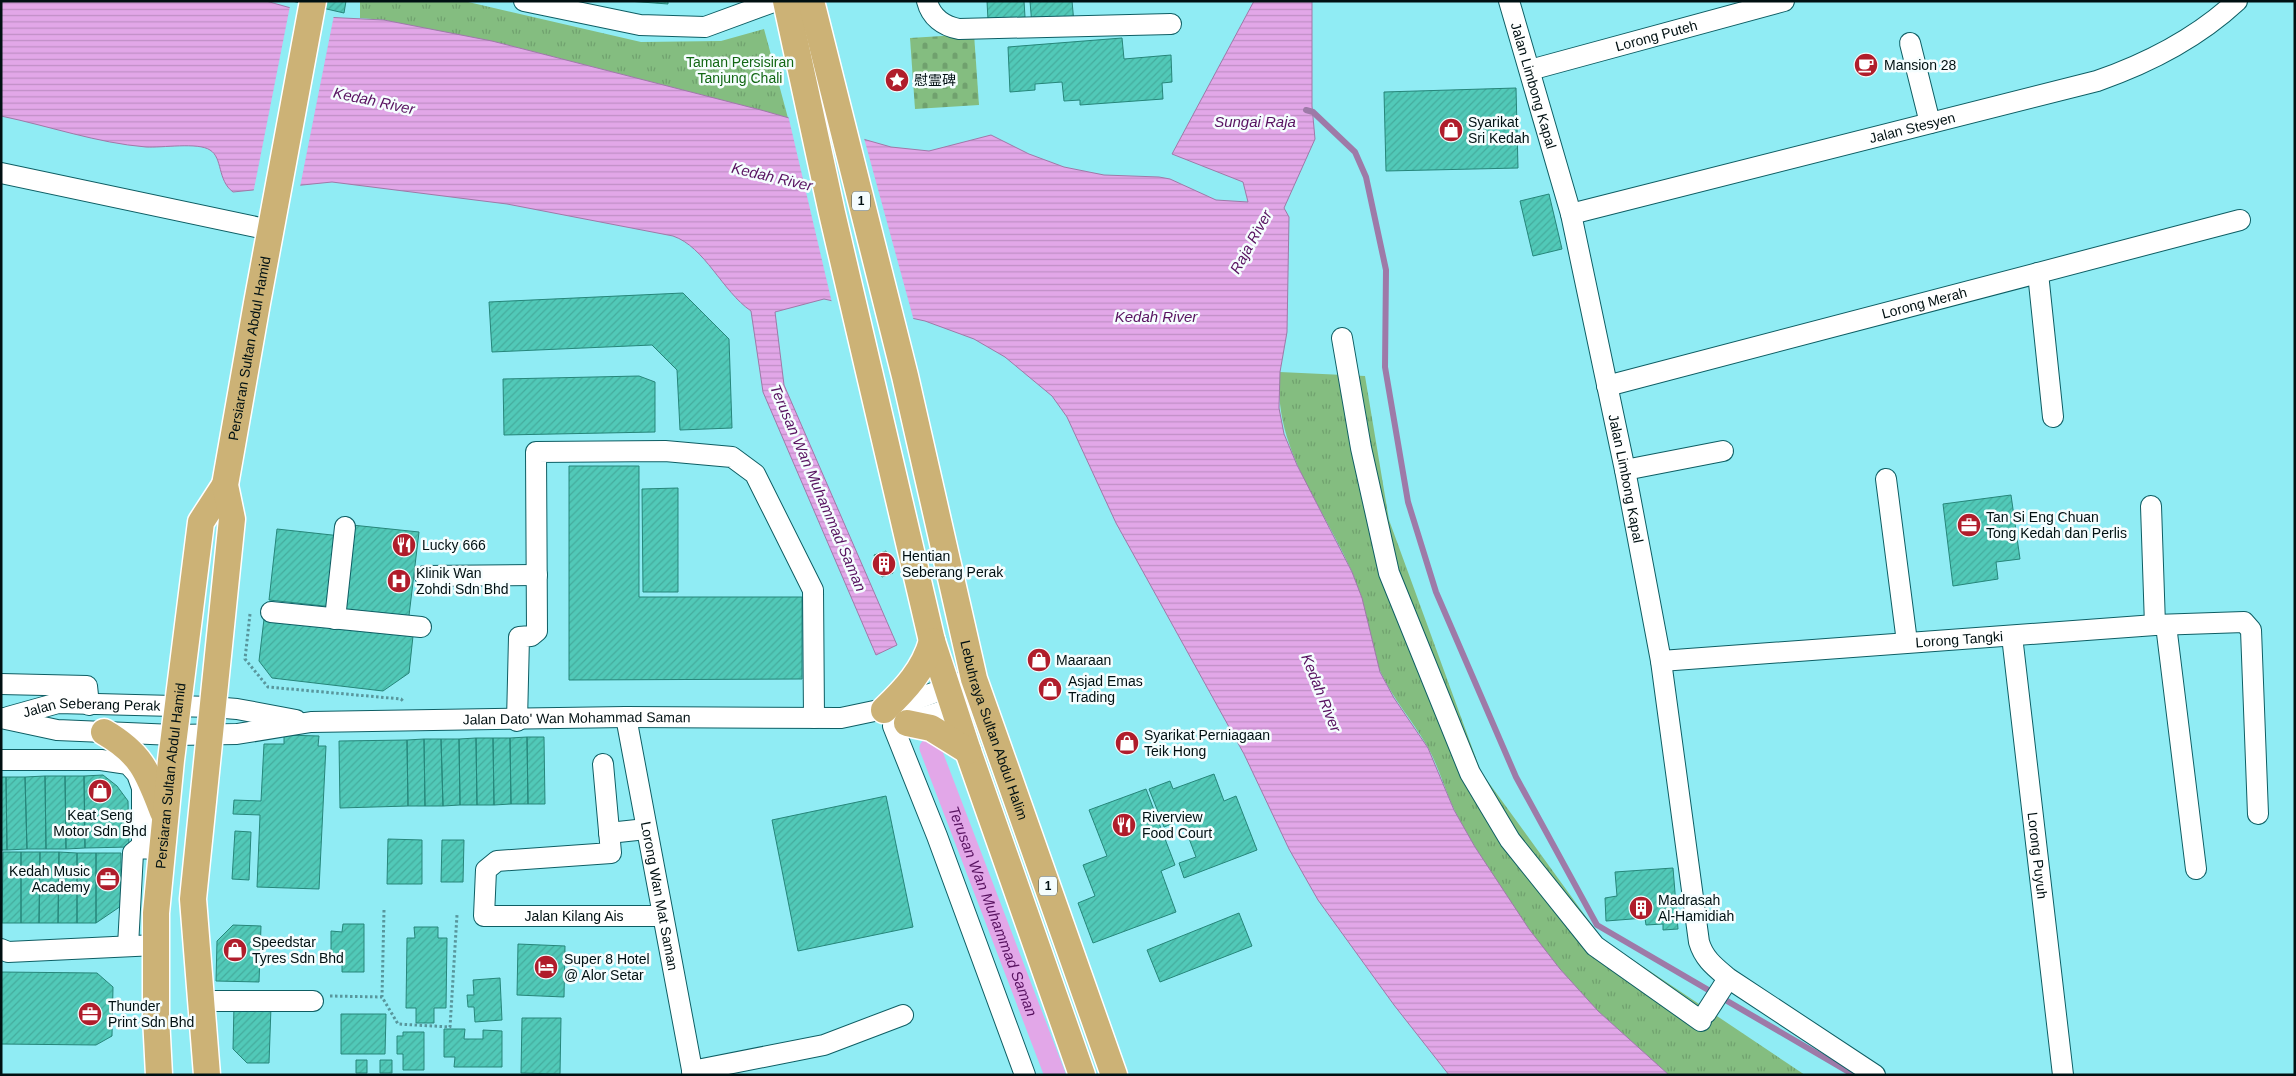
<svg xmlns="http://www.w3.org/2000/svg" width="2296" height="1076" viewBox="0 0 2296 1076" font-family="Helvetica,'Noto Sans SC',sans-serif">
  <style>
    .cemetery { fill: url(#cemetery-stones) }
    .park { fill: url(#park-tufts) }
    .water { fill: url(#water-rules); stroke: #9e7aa8 }
    .pier { fill: #90ecf4 }
    .lines { fill: none; stroke-linecap: round; stroke-linejoin: round }
    .stream { stroke: #9e7aa8; stroke-width: 6 }
    .canal { stroke: #e2a7e8; stroke-width: 21 }
    .building { fill: url(#building-hatch); stroke: #26867a }
    .minor-casing { stroke: #0e5e64; stroke-width: 22 }
    .major-casing { stroke: #fff; stroke-width: 29 }
    .path { stroke: #58969c; stroke-width: 3; stroke-dasharray: 2.5 2.5; stroke-linecap: butt }
    .minor { stroke: #fff; stroke-width: 20 }
    .major { stroke: #ccb276; stroke-width: 26 }
    .labels { text-anchor: middle; stroke-width: 5; stroke-linejoin: round; paint-order: stroke }
    .shield { fill: #f5fdfe; stroke: #4a5759; stroke-width: 1 }
    .shield-label { font-size: 12px; font-weight: bold; fill: #001012 }
    .street-label { font-size: 14px; fill: #001012; stroke: #f5fdfe }
    .park-label { font-size: 14px; fill: #126714; stroke: #f5fdfe }
    .poi-label { font-size: 14px; fill: #001012; stroke: #f5fdfe; text-anchor: start }
    .water-label { font-size: 15px; font-style: italic; fill: #581260; stroke: #f5fdfe }
  </style>
  <defs>
    <pattern id="cemetery-stones" width="16" height="16" patternUnits="userSpaceOnUse" patternTransform="scale(1.25)"><rect width="16" height="16" fill="#84bd80"/><path d="M2 7V4a2 2 0 0 1 4 0v3zM10 15v-3a2 2 0 0 1 4 0v3z" fill="#70a16e"/></pattern>
    <pattern id="park-tufts" width="24" height="20" patternUnits="userSpaceOnUse" patternTransform="scale(1.25)"><rect width="24" height="20" fill="#84bd80"/><path d="M3 7l-1-3M5 7V3M7 7l1-3M15 17l-1-3M17 17v-4M19 17l1-3" fill="none" stroke="#70a16e"/></pattern>
    <pattern id="water-rules" width="6" height="5" patternUnits="userSpaceOnUse" patternTransform="scale(1.25)"><rect width="6" height="5" fill="#e2a7e8"/><path d="M0 2.5h6" fill="none" stroke="#c08fc6"/></pattern>
    <pattern id="building-hatch" width="6" height="6" patternUnits="userSpaceOnUse" patternTransform="scale(1.25)"><rect width="6" height="6" fill="#51c9b8"/><path d="M-1 1l2-2M0 6l6-6M5 7l2-2" fill="none" stroke="#45ac9d"/></pattern>
  </defs>
  <rect width="100%" height="100%" fill="#90ecf4"/>
  <!-- cemetery -->
  <path class="cemetery" d="M974,34l5,71 -64,4 -5,-71z"/>
  <!-- park -->
  <path class="park" d="M360,1h104l177,41 80,-1 43,-12 24,89 -234,-59 -28,-9 -66,-14 -76,-16 -24,-2z
    M1280,372l85,4 24,144 92,252 121,167 203,136h-136c-24,-21 -48,-42 -71,-64 -48,-48 -89,-106 -123,-164 -8,-13 -16,-27 -22,-40 -9,-20 -15,-42 -26,-61 -14,-25 -34,-47 -46,-73 -15,-33 -15,-70 -30,-103 -28,-64 -79,-124 -71,-198z"/>
  <!-- water -->
  <path class="water" d="M1,1h265l57,16 61,3 108,21 269,69 130,37 38,4 62,-16 38,19 35,13 40,8 55,2 11,2 46,21 32,2 -5,-20 -71,-28 82,-153h58v105l3,33 -31,69 5,9 -2,115 -7,40 -1,36 5,26 13,31 55,107 10,26 18,74 14,26 34,50 26,62 21,37 54,82 31,40 38,42 71,64h-220l-55,-70 -76,-105 -29,-51 -45,-95 -128,-231 -49,-106 -15,-21 -47,-39 -31,-18 -49,-18 -101,-22 -49,13 9,73 113,260 -21,10 -113,-263 -12,-81c-29,-20 -46,-64 -78,-75l-166,-32 -175,-22 -99,10c-16,-12 -10,-34 -23,-42 -12,-8 -48,-2 -64,-3 -49,-4 -97,-21 -145,-31z"/>
  <!-- pier -->
  <path class="pier" d="M290,6l44,9 -34,172 -47,7z
    M788,115l76,23 50,183 -82,-18z"/>
  <g class="lines">
    <!-- stream -->
    <path class="stream" d="M1306,110l7,2 42,40 11,25 20,93 -1,97 23,135 28,90 80,185 81,148 257,150"/>
    <!-- canal -->
    <path class="canal" id="s1" d="M930,748l125,327"/>
  </g>
  <!-- building -->
  <path class="building" d="M292,1h54l-2,12z
    M628,1h40v3z
    M987,1h37l1,16 -37,3z
    M1030,1h42l2,22 -42,3z
    M1122,38l2,21 47,-4 1,27 -10,1 1,16 -83,6v-5l-16,1 -2,-19 -27,2v6l-25,2 -2,-45z
    M1516,88l2,80 -132,3 -2,-79z
    M1549,194l13,55 -29,7 -13,-55z
    M683,293l46,46 3,89 -52,2 -3,-60 -25,-25 -160,7 -3,-50z
    M639,376l16,6v50l-151,3 -1,-56z
    M569,466h70v131h163v82l-233,1z
    M678,488v104h-35l-1,-103z
    M2011,495l9,64 -24,3 2,17 -45,7 -10,-82z
    M352,525l67,7 -11,92 -67,-7z
    M277,529l64,7 -8,71 -64,-7z
    M886,551l7,22 -11,4 -8,-22z
    M264,619l149,17 -4,37 -26,18 -111,-13 -13,-17z
    M284,735l35,1 -1,10h8l-7,143 -62,-2 3,-72 -27,-1 1,-14 27,1 3,-57h20z
    M527,737l1,67h-17l-1,-66z
    M527,737h17l1,67h-17z
    M476,738l1,67h-17l-1,-66z
    M476,738h17l1,67h-17z
    M493,738h17l1,66 -17,1z
    M424,739l1,67h-17l-1,-66z
    M424,739h17l2,67h-18z
    M441,739h18l1,66 -17,1z
    M407,740l1,66 -68,2 -1,-67z
    M1214,774l10,27 12,-5 21,54 -73,28 -5,-15 17,-6 -14,-37 -18,7 -15,-38 21,-8 3,8z
    M103,775l14,11 11,15 1,46 -44,1 -1,-72z
    M45,776h20l1,73h-20z
    M45,776l1,73h-19l-2,-72z
    M65,776h19l1,72 -19,1z
    M1,777h5l1,73h-6z
    M6,777h19l2,72 -20,1z
    M1146,789l29,76 -14,6 15,41 -83,31 -15,-40 17,-7 -12,-31 24,-9 -18,-46z
    M886,796l27,131 -115,24 -26,-131z
    M235,831l16,1 -2,48 -17,-1z
    M388,839l34,1v44h-35z
    M442,840h22l-1,42h-22z
    M3,852h18v71h-19z
    M21,852h19l-1,71h-18z
    M40,852h19l-1,71h-19z
    M59,852l18,1v70h-19z
    M77,853h19v70h-19z
    M96,853h25v53l-25,17z
    M1673,868l5,61 -15,1v-6l-17,1 -1,-7 -39,3 -1,-23 12,-2 -2,-24z
    M1239,913l13,33 -92,36 -13,-32z
    M343,924h21v48h-22v-9h-11v-32l11,1z
    M233,925l28,1 -2,56 -43,-1 1,-40z
    M414,927h24v11h9l-1,70h-12v15h-18v-15h-10l1,-70h8z
    M518,944l47,2 -1,51 -47,-2z
    M1,972l96,1 16,14 -1,49 -16,9 -95,-1z
    M500,978l2,42 -27,2 -1,-15h-6l-1,-12h7l-1,-15z
    M234,1005l37,2 -2,56h-22l-14,-14z
    M341,1014h45l-1,40h-44z
    M522,1018h39l-1,56 -39,-1z
    M444,1029h21l-1,10h19v-9l19,1v36h-48l1,-10h-11z
    M403,1032h21v38h-21v-16h-6v-18h6z
    M356,1060h11v13h-11z
    M380,1060h12v13h-12z"/>
  <g class="lines">
    <!-- minor casing -->
    <g class="minor-casing">
      <g id="minor">
        <path d="M524,1l116,24 65,2 71,-26"/>
        <path d="M927,1c4,16 16,25 32,28l212,-5"/>
        <path id="s2" d="M1509,1l62,213 54,256 36,191 38,281c5,17 16,25 29,36l147,97"/>
        <path d="M1910,43l20,80"/>
        <path id="s3" d="M1530,70l254,-69"/>
        <path d="M1,173l269,57"/>
        <path id="s4" d="M1571,214l526,-133c52,-18 99,-42 140,-80"/>
        <path d="M2038,273l15,144"/>
        <path d="M1342,338l19,110 28,125 81,200 40,67 85,106 106,75"/>
        <path id="s5" d="M1607,386l633,-166"/>
        <path d="M1625,470l98,-19"/>
        <path d="M1886,479l21,163"/>
        <path d="M2151,506l4,119"/>
        <path d="M425,576l112,-1"/>
        <path d="M271,612l150,15"/>
        <path d="M335,619l10,-92"/>
        <path d="M2166,625l30,244"/>
        <path id="s6" d="M2012,636l51,439"/>
        <path id="s7" d="M1661,661l494,-36 89,-3 7,8 7,184"/>
        <path d="M1,684l86,2 2,19"/>
        <path id="s8" d="M8,717l50,-14 154,4 25,2 59,11"/>
        <path id="s9" d="M626,717l67,358"/>
        <path id="s10" d="M1,718l56,12 117,5 63,-1 74,-12 315,-5 215,1 57,-12 62,-23"/>
        <path d="M517,721l2,-84 12,-1 6,-5 -1,-179 129,-1 67,6 23,17 58,116 1,128"/>
        <path d="M905,723l76,-24"/>
        <path d="M893,726l44,110 88,239"/>
        <path d="M1,760h100l27,4 9,10 5,14v60"/>
        <path id="s11" d="M603,764l8,89 -114,8 -11,9 -2,46h179"/>
        <path d="M609,833l37,-4"/>
        <path d="M128,946l5,-93 6,-5 14,1"/>
        <path d="M1,949l7,3 148,-7"/>
        <path d="M199,1001h114"/>
        <path d="M1706,1013l18,-28"/>
        <path d="M692,1071l132,-26 79,-30"/>
      </g>
    </g>
    <!-- major casing -->
    <g class="major-casing">
      <g id="major">
        <path d="M786,1l46,212 100,428 36,110 114,324"/>
        <path id="s12" d="M811,1l94,375 69,303 140,396"/>
        <path d="M884,710c21,-20 40,-40 48,-69"/>
        <path d="M907,723l24,5 37,23"/>
        <path d="M104,732c38,22 44,41 59,80"/>
        <path id="s13" d="M159,1075l-3,-58v-104l15,-153 30,-238 24,-37"/>
        <path id="s14" d="M207,1075l-14,-176 39,-380 -7,-34 32,-182 56,-302"/>
      </g>
    </g>
    <!-- path -->
    <path class="path" d="M250,614l-5,45 23,28 133,12 2,2
      M384,910l-2,87 16,27 52,3 7,-112
      M330,996l52,1"/>
    <!-- minor -->
    <use href="#minor" class="minor"/>
    <!-- major -->
    <use href="#major" class="major"/>
  </g>
  <!-- icons -->
  <defs>
    <g id="cafe-disc" transform="scale(1.25)"><circle r="9.5" fill="#b01d2b" stroke="#f5fdfe"/><path d="M-5.5-4.5H6V0H3Q3 3.5 0 3.5H-2.5Q-5.5 3.5-5.5 0ZM3-3.2v2h1.7v-2ZM-6 4.5H4V6H-6Z" fill="#fff"/></g>
    <g id="sight-disc" transform="scale(1.25)"><circle r="9.5" fill="#b01d2b" stroke="#f5fdfe"/><path d="M0-6L1.8-2.2L6-1.7L2.9 1.2L3.7 5.4L0 3.3L-3.7 5.4L-2.9 1.2L-6-1.7L-1.8-2.2Z" fill="#fff"/></g>
    <g id="shop-disc" transform="scale(1.25)"><circle r="9.5" fill="#b01d2b" stroke="#f5fdfe"/><path d="M-5-2.5h2.3a2.7 3.5 0 0 1 5.4 0H5L5.5 6h-11ZM-1.5-2.5h3a1.5 2.3 0 0 0-3 0Z" fill="#fff"/></g>
    <g id="office-disc" transform="scale(1.25)"><circle r="9.5" fill="#b01d2b" stroke="#f5fdfe"/><path d="M-6-3h4V-5.5h4V-3h4V5H-6ZM-1-4.5V-3h2v-1.5ZM-6 0V1H6V0Z" fill="#fff"/></g>
    <g id="restaurant-disc" transform="scale(1.25)"><circle r="9.5" fill="#b01d2b" stroke="#f5fdfe"/><path d="M-5-6h1v4h1v-4h1v4h1v-4h1v5L-1.5 .5V6h-2V.5L-5-1ZM5-6V6H3V1.5H1.5Q1.5-4 5-6Z" fill="#fff"/></g>
    <g id="building-disc" transform="scale(1.25)"><circle r="9.5" fill="#b01d2b" stroke="#f5fdfe"/><path d="M-4-6H4V6H1V3H-1V6H-4ZM-2.5-4.3h1.7v1.8h-1.7ZM.8-4.3h1.7v1.8H.8ZM-2.5-1h1.7V.8h-1.7ZM.8-1h1.7V.8H.8Z" fill="#fff"/></g>
    <g id="hospital-disc" transform="scale(1.25)"><circle r="9.5" fill="#b01d2b" stroke="#f5fdfe"/><path d="M-5-5h3v3.5h4V-5h3V5h-3V1.5h-4V5h-3Z" fill="#fff"/></g>
    <g id="hotel-disc" transform="scale(1.25)"><circle r="9.5" fill="#b01d2b" stroke="#f5fdfe"/><path d="M-6-4.5h1.5V1H6V5H4.5V3h-9V5H-6ZM-4 0a1.8 1.8 0 1 1 3.6 0ZM.5 0V-2.5h3Q6-2.5 6 0Z" fill="#fff"/></g>
  </defs>
  <g fill-rule="evenodd">
    <use href="#cafe-disc" x="1866" y="65"/>
    <use href="#sight-disc" x="897" y="80"/>
    <use href="#shop-disc" x="1451" y="130"/>
    <use href="#office-disc" x="1969" y="525"/>
    <use href="#restaurant-disc" x="404" y="545"/>
    <use href="#building-disc" x="884" y="564"/>
    <use href="#hospital-disc" x="399" y="581"/>
    <use href="#shop-disc" x="1039" y="660"/>
    <use href="#shop-disc" x="1050" y="689"/>
    <use href="#shop-disc" x="1127" y="743"/>
    <use href="#shop-disc" x="100" y="791"/>
    <use href="#restaurant-disc" x="1124" y="825"/>
    <use href="#office-disc" x="108" y="879"/>
    <use href="#building-disc" x="1641" y="908"/>
    <use href="#shop-disc" x="235" y="950"/>
    <use href="#hotel-disc" x="546" y="967"/>
    <use href="#office-disc" x="90" y="1014"/>
  </g>
  <g class="labels">
    <!-- shield labels -->
    <g class="shield">
      <rect x="852" y="191.5" width="18" height="19" rx="4"/>
      <rect x="1039" y="876.5" width="18" height="19" rx="4"/>
    </g>
    <g class="shield-label">
      <text x="861" y="205">1</text>
      <text x="1048" y="890">1</text>
    </g>
    <!-- street labels -->
    <g class="street-label">
      <text dy="5" stroke="none"><textPath href="#s3" startOffset="131">Lorong Puteh</textPath></text>
      <text dy="5" stroke="none"><textPath href="#s2" startOffset="88">Jalan Limbong Kapal</textPath></text>
      <text dy="5" stroke="none"><textPath href="#s4" startOffset="352">Jalan Stesyen</textPath></text>
      <text dy="5" stroke="none"><textPath href="#s5" startOffset="328">Lorong Merah</textPath></text>
      <text dy="5" stroke="none"><textPath href="#s14" startOffset="732">Persiaran Sultan Abdul Hamid</textPath></text>
      <text dy="5" stroke="none"><textPath href="#s2" startOffset="492">Jalan Limbong Kapal</textPath></text>
      <text dy="5" stroke="none"><textPath href="#s7" startOffset="299">Lorong Tangki</textPath></text>
      <text dy="5" stroke="none"><textPath href="#s8" startOffset="85">Jalan Seberang Perak</textPath></text>
      <text dy="5" stroke="none"><textPath href="#s10" startOffset="578">Jalan Dato' Wan Mohammad Saman</textPath></text>
      <text dy="5" stroke="none"><textPath href="#s12" startOffset="752">Lebuhraya Sultan Abdul Halim</textPath></text>
      <text dy="5" stroke="none"><textPath href="#s13" startOffset="300">Persiaran Sultan Abdul Hamid</textPath></text>
      <text dy="5" stroke="none"><textPath href="#s6" startOffset="221">Lorong Puyuh</textPath></text>
      <text dy="5" stroke="none"><textPath href="#s9" startOffset="182">Lorong Wan Mat Saman</textPath></text>
      <text dy="5" stroke="none"><textPath href="#s11" startOffset="354">Jalan Kilang Ais</textPath></text>
    </g>
    <!-- park labels -->
    <g class="park-label">
      <text x="740" y="67">Taman Persisiran<tspan x="740" dy="16">Tanjung Chali</tspan></text>
    </g>
    <!-- poi labels -->
    <g class="poi-label">
      <text x="1884" y="70">Mansion 28</text>
      <text x="914" y="85">慰霊碑</text>
      <text x="1468" y="127">Syarikat<tspan x="1468" dy="16">Sri Kedah</tspan></text>
      <text x="1986" y="522">Tan Si Eng Chuan<tspan x="1986" dy="16">Tong Kedah dan Perlis</tspan></text>
      <text x="422" y="550">Lucky 666</text>
      <text x="902" y="561">Hentian<tspan x="902" dy="16">Seberang Perak</tspan></text>
      <text x="416" y="578">Klinik Wan<tspan x="416" dy="16">Zohdi Sdn Bhd</tspan></text>
      <text x="1056" y="665">Maaraan</text>
      <text x="1068" y="686">Asjad Emas<tspan x="1068" dy="16">Trading</tspan></text>
      <text x="1144" y="740">Syarikat Perniagaan<tspan x="1144" dy="16">Teik Hong</tspan></text>
      <text x="100" y="820" text-anchor="middle">Keat Seng<tspan x="100" dy="16">Motor Sdn Bhd</tspan></text>
      <text x="1142" y="822">Riverview<tspan x="1142" dy="16">Food Court</tspan></text>
      <text x="90" y="876" text-anchor="end">Kedah Music<tspan x="90" dy="16">Academy</tspan></text>
      <text x="1658" y="905">Madrasah<tspan x="1658" dy="16">Al-Hamidiah</tspan></text>
      <text x="252" y="947">Speedstar<tspan x="252" dy="16">Tyres Sdn Bhd</tspan></text>
      <text x="564" y="964">Super 8 Hotel<tspan x="564" dy="16">@ Alor Setar</tspan></text>
      <text x="108" y="1011">Thunder<tspan x="108" dy="16">Print Sdn Bhd</tspan></text>
    </g>
    <!-- water labels -->
    <g class="water-label">
      <text transform="translate(374 101) rotate(12)" y="5">Kedah River</text>
      <text x="1255" y="127">Sungai Raja</text>
      <text transform="translate(772 177) rotate(13)" y="5">Kedah River</text>
      <text transform="translate(1251 242) rotate(-61)" y="5">Raja River</text>
      <text x="1156" y="322">Kedah River</text>
      <text transform="translate(818 488) rotate(67)" y="5">Terusan Wan Muhammad Saman</text>
      <text transform="translate(1321 693) rotate(68)" y="5">Kedah River</text>
      <text dy="5" stroke="none"><textPath href="#s1" startOffset="175">Terusan Wan Muhammad Saman</textPath></text>
    </g>
  </g>
  <!-- border -->
  <rect width="2296" height="1076" fill="none" stroke="#001012" stroke-width="5"/>
</svg>
